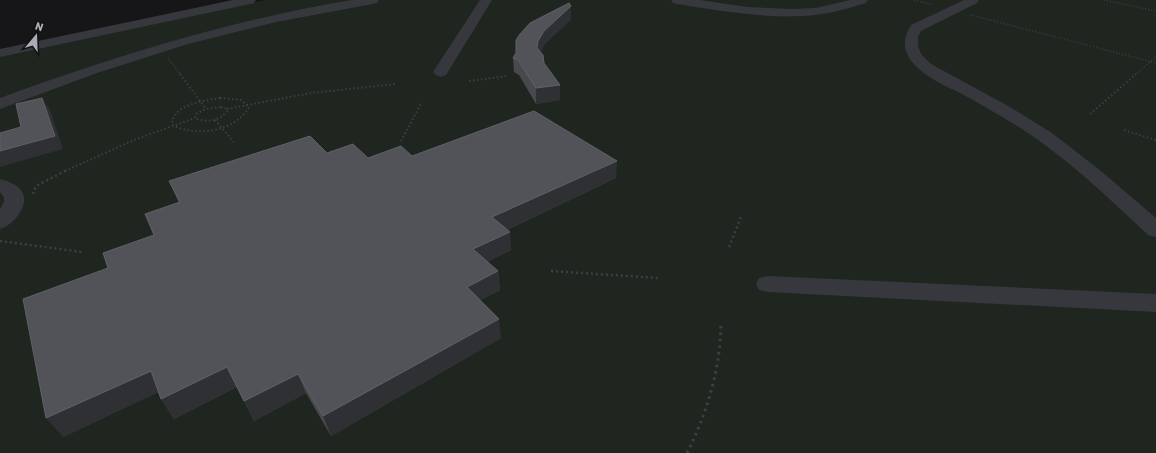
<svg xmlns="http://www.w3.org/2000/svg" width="1156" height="453" viewBox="0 0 1156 453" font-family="Rubik,sans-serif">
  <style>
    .green { fill: #1e261f }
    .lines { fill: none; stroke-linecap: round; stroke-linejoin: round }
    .path-far3 { stroke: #3d3f44; stroke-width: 1.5; stroke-dasharray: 1 2; stroke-linecap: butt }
    .path-far2 { stroke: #3d3f44; stroke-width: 2; stroke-dasharray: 1.5 2.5; stroke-linecap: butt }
    .path-far1 { stroke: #3d3f44; stroke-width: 2.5; stroke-dasharray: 2 3; stroke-linecap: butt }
    .path { stroke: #3d3f44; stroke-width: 3; stroke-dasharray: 2.5 4; stroke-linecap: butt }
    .minor { fill: #37383d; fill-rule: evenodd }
    .wall { fill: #47494d }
    .shaded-wall { fill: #2f3033 }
    .building { fill: #525359; stroke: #5f6168 }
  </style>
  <rect width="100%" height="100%" fill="#161618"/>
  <!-- green -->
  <path class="green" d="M266,0h890v453h-1156v-397z"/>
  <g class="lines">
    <!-- path-far3 -->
    <path class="path-far3" d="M914,0l19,5
      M1104,0l52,11
      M971,15l185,48
      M168,58l13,17
      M1135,75l21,-18"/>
    <!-- path-far2 -->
    <path class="path-far2" d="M180,74l26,35
      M469,81l39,-5
      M220,98l21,2 8,7c-14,25 -53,30 -77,18 0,-21 32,-24 48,-27z
      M221,107l6,2v2c-7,10 -21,12 -32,7l1,-4 10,-5z
      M227,109l84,-16 85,-9
      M1090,114l46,-40
      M215,120l19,22
      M1124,130l32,10
      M401,141l21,-39
      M65,171l69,-31 61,-22"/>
    <!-- path-far1 -->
    <path class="path-far1" d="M33,194l3,-8 31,-16
      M0,241l82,11
      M729,247l12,-30
      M551,271l107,7"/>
    <!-- path -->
    <path class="path" d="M687,453c20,-40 33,-83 34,-128"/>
    <!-- minor -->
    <path class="minor" d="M233,0h23l-2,3 -4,1 -250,53v-8z
      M352,0h27l-2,3 -4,1 -97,18 -88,22 -91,29 -97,36v-11c115,-42 231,-78 352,-98z
      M480,0h12l-46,75 -5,2 -5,-2 -3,-3z
      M671,0h29l47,7 46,2 23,-1 34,-8h18l-2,3c-17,5 -33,10 -51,12 -46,5 -92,-4 -138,-11l-4,-1z
      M964,0h15l-2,3 -56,28 -3,6v9l3,8 10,10 79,43 42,26 49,38 55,47v19l-8,-2c-40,-38 -80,-76 -126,-106 -19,-12 -40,-24 -60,-35 -16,-8 -36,-16 -49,-31 -10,-13 -11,-24 -2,-38z
      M0,179c19,5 32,15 19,35 -5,7 -10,12 -19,15v-20l4,-7v-5l-4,-5z
      M768,276l388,18v18l-388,-20 -9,-2 -3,-6 3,-6z"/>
  </g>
  <!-- wall -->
  <path class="wall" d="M571,19l-27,26 -4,7 4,11 16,37 -24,4 -17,-29 -5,-3 -1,-14z
    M327,153l41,5 44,-2 204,22 -109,52 4,20 -24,12 11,9 2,19 -20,10 21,38 -170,98 -25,-43 -52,28 -17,-34 -63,32 -13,-20 -3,-7 -95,45 45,-169 46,-33 25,-32 -10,-22z"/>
  <!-- shaded-wall -->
  <path class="shaded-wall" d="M571,6v13l-27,26 -6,10 -1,-7 1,-7 6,-10z
    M560,85v15l-24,4v-16z
    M42,98l8,12 13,39 -63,18v-16l55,-15z
    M617,161l-1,17 -122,58 -2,-19z
    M510,232l1,18 -35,18 -3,-19z
    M498,271l2,19 -30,16 -3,-19z
    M499,319l2,19 -170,98 -8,-20z
    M227,367l10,20 -63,32 -13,-20z
    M151,371l12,19 -100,47 -17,-19z
    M298,374l8,19 -52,28 -10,-20z"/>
  <!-- building -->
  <path class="building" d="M569,3l2,3 -27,25 -6,10 -1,7 6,7 1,8 16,22 -24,3 -18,-28 -5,-2 3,-5v-13l4,-6 10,-11z
    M42,98l13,38 -55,15v-18l21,-6 -5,-23z
    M534,111l83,50 -125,56 18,15 -37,17 25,22 -31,16 32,32 -176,97 -25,-42 -54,27 -17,-34 -66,32 -10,-28 -105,47 -23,-119 85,-31 -5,-15 51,-18 -9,-21 35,-12 -11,-21 141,-45 17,17 26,-9 15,14 33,-12 11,10z"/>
  <!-- north arrow -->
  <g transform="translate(36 36) rotate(19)" stroke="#111113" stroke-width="3" paint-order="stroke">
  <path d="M0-3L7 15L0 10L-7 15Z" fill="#a8adb8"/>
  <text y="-6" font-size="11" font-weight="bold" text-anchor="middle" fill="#a8adb8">N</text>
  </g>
</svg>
